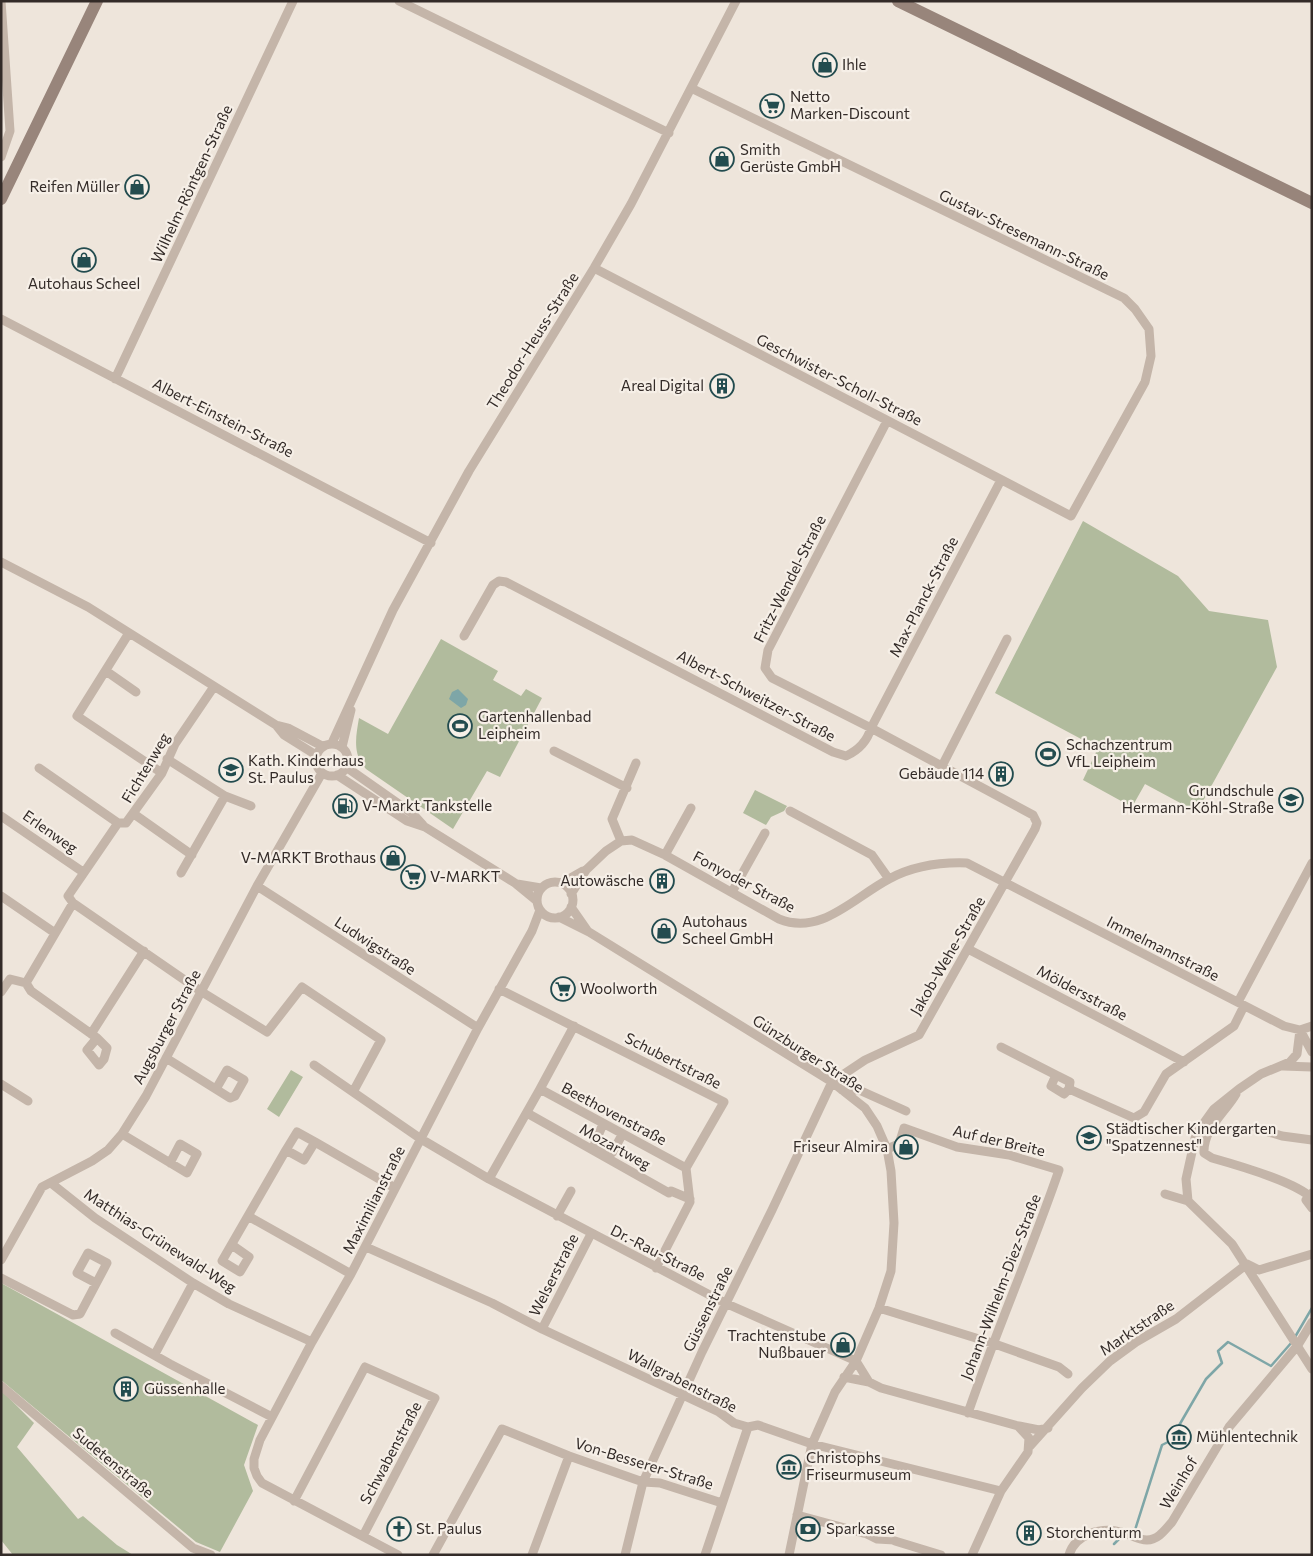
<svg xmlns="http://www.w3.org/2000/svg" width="1313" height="1556" viewBox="0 0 1313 1556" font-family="Commissioner,sans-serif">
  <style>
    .green { fill: #b1bb9d }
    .water { fill: #7ea6a7 }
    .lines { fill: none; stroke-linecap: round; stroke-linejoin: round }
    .stream { stroke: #7ea6a7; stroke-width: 2.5 }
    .pedestrian { stroke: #c4b5a9; stroke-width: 7 }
    .minor { stroke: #c4b5a9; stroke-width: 9 }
    .secondary { stroke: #98857b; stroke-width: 12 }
    .labels { text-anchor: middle; stroke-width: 4.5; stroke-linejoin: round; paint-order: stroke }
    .poi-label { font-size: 15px; fill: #332b28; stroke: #f6efe7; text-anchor: start }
    .street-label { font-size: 15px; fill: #332b28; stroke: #f6efe7 }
  </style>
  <rect width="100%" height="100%" fill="#eee5db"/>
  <!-- green -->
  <path class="green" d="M1083,521l95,55 31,35 59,9 9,47 -80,145 -52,-28 -13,23 -49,-27 15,-32 -103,-55z
    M441,639l57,32 -5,9 28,16 5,-7 16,9 -42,79 -13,-6 -34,58 -87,-60c-14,-15 -10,-33 -7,-51l29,16z
    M755,790l32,16 -3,5 -13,6 -5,8 -23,-12z
    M291,1070l12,7 -24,40 -12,-8z
    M1,1283l257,142 -14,40 9,26 -33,61 -24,-10 -195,-162z
    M1,1390l33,33 -17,24 61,72 5,-3 34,29 16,10h-120l-12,-15z"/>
  <!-- water -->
  <path class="water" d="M458,689l10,10 -2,6 -5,3 -12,-9 3,-7z"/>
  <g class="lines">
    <!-- stream -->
    <path class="stream" d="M1295,1337l17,-29
      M1129,1532l6,-2 27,-85 8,-4 36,-62 16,-16 -4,-12 10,-9 43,24 21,-24
      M1114,1544l8,-8"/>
    <!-- pedestrian -->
    <path class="pedestrian" d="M863,1533l14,7 18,1"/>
    <!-- minor -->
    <path class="minor" d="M399,1l270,132
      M1,157l9,-26 -9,-130
      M594,268l477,248 74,-134 6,-26 -2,-27 -14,-20 -11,-11 -433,-210
      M1,319l430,224
      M115,379l178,-378
      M887,421l-119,229 -3,18 7,10 99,50 130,-248
      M1,562l87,45 188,118 12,3 34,18
      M129,633l-52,83 85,57
      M464,636l29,-51 6,-4 7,1 327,170 13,4c13,-6 21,-14 25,-28l162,87 4,8 -2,6 -116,206 -54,25 -33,22
      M106,671l30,21
      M213,688l-38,56 -13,29 -36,50h-8l-50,73 5,7 129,89 65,40 35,-45 79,53 -28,52
      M276,725l8,10 32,20
      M332,743l61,-133 76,-139 125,-203 37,-64 105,-203
      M316 760a16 16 0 1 1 32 0a16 16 0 1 1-32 0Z
      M342,747l9,-37
      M554,751l73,37
      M167,759l58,37 26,10
      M942,766l65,-127
      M346,767l67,47 10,11
      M39,768l79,55
      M337,775l70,46 18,6 90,56 22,18
      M790,811l82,44 17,24
      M134,814l58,41
      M1,816l82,56
      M621,841l-9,-22 24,-56
      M665,855l26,-47
      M181,873l44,-77
      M537 900a18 18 0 1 1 36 0a18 18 0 1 1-36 0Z
      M562,883l21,-12
      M517,884l24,4
      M257,886l221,142
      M732,892l33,-59
      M571,894l15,-24 20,-19 15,-10 11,-1 33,15 114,64c42,17 74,-21 110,-40 24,-13 50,-17 78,-16l317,163 16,4 12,-4
      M1,896l54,37
      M571,907l16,23
      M559,917l30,15 243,150 33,26 12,18 10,23 4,22 3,52 -3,48 -12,37 -23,53 -21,31 -23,52 -23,111
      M968,949l216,113
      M26,983l5,8 66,47 -10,12 12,15 5,-6 3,-11 -10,-10
      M26,983l47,-80
      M499,989l225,113 -38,66 4,34 -34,66
      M1,992l9,-13 16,4
      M1238,1002l74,-139
      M1300,1030l12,22
      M91,1034l53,-83
      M1001,1047l55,28 -5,11 13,8 5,-5 65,29 10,-6 22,-38 68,-48 10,-20
      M166,1058l64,40 5,-2 9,-16 -17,-10 -11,19
      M314,1065l107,74 68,40 236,124 131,58
      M1283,1066l29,1
      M1056,1075l14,7 -1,7
      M1,1084l27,17
      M540,1089l34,-63
      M842,1090h17l47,21
      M1236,1094c-11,19 -33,35 -32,59l8,5c25,7 77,22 96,37
      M527,1113l142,80 2,-2 19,8
      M603,1124l-8,19 17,10 10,-18
      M1256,1128l26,8 30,4
      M122,1134l65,39 10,-19 -17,-10 -10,19
      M887,1149l12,-5 5,-16 53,19 52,8 50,15c-28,82 -63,161 -91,243
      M286,1150l11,-18 18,10
      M489,1179l51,-90 146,79
      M51,1183l44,35 98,65 36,21 83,38
      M1312,1193l-6,7 6,8
      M1165,1194l23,7 44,43 80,125
      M1188,1201l-2,-22 10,-45 18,-25 25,-20 22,-15 29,-12 7,-8 3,-24
      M248,1216l103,58
      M557,1216l14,-25
      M232,1245l17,12 -9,15 -18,-11 64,-111 18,10 11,-18 80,46
      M366,1247l126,56 50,26 177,83 15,11 14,4 10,-2 54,19 189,47
      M1,1260l41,-73 50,-26 16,-11 14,-16 24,-38 111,-210 65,-113
      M1247,1264l12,6 53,-16
      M1,1278l72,37 7,-1 27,-51 -19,-10 -11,20 19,10
      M879,1308l113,35 67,24 9,7
      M542,1329l49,-95
      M115,1333l55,31 102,53
      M155,1354l38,-71
      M856,1361l13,21 12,6 137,38 11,12 -1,14 -27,39 -29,64
      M844,1377l25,5
      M1,1386l192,162 18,7
      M1019,1426l20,4 9,-2
      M1030,1446l52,-58 28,-27 26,-19 40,-23 71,-55
      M294,1501l71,-134 70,31 -72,138
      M797,1515l66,18
      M895,1541l46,14
      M398,1555l-136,-72 -5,-7 -3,-8v-9l6,-19 52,-98 39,-68 127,-246 54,-97 8,-21
      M433,1555l69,-126 67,27 74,26 17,1 62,20
      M532,1555l37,-99
      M625,1555l18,-73 59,-130 70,-142 60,-128
      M705,1555l43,-128
      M1069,1555c6,-21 32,-28 52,-23 8,2 17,8 26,8 11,0 18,-10 25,-18l57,-95 69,-82 14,-23"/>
    <!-- secondary -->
    <path class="secondary" d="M898,1l414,202
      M1,199l96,-198"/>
  </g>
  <!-- icons -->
  <defs>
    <g id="shop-ring" transform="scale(1.25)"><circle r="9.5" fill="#f6efe7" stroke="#234c4f" stroke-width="1.5"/><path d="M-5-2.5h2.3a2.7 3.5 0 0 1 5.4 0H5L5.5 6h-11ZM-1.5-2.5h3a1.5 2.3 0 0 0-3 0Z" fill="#234c4f"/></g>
    <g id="supermarket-ring" transform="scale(1.25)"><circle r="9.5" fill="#f6efe7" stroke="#234c4f" stroke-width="1.5"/><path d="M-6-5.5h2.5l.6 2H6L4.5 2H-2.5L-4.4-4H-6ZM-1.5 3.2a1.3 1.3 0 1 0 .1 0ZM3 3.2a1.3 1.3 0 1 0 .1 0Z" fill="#234c4f"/></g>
    <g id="building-ring" transform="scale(1.25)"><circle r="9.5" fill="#f6efe7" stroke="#234c4f" stroke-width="1.5"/><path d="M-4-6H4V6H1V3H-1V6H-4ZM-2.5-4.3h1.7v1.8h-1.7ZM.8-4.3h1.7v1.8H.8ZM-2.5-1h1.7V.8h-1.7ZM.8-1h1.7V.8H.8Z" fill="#234c4f"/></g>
    <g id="stadium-ring" transform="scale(1.25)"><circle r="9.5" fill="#f6efe7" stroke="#234c4f" stroke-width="1.5"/><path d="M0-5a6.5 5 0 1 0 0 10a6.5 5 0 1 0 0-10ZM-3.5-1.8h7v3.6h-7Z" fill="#234c4f"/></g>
    <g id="school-ring" transform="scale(1.25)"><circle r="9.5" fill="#f6efe7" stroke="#234c4f" stroke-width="1.5"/><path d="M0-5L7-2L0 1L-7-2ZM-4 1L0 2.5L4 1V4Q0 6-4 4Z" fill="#234c4f"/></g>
    <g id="fuel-ring" transform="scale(1.25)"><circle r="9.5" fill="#f6efe7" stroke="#234c4f" stroke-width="1.5"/><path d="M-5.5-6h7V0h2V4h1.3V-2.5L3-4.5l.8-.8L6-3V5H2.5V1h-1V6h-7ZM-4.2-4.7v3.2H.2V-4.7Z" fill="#234c4f"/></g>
    <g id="museum-ring" transform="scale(1.25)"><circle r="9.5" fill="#f6efe7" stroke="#234c4f" stroke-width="1.5"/><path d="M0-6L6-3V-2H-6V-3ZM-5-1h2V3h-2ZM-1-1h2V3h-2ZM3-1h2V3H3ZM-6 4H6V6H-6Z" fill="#234c4f"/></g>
    <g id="church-ring" transform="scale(1.25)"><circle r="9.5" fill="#f6efe7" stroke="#234c4f" stroke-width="1.5"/><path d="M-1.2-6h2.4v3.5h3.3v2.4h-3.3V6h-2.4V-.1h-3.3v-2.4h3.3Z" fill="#234c4f"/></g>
    <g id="bank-ring" transform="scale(1.25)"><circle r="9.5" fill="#f6efe7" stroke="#234c4f" stroke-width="1.5"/><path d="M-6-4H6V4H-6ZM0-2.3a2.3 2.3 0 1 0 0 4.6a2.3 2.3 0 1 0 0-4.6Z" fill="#234c4f"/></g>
  </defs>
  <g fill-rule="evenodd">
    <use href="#shop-ring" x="825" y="65"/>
    <use href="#supermarket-ring" x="772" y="106"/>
    <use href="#shop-ring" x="722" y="159"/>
    <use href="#shop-ring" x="137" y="187"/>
    <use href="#shop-ring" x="84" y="260"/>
    <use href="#building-ring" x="722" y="386"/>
    <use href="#stadium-ring" x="460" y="726"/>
    <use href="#stadium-ring" x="1048" y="754"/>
    <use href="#school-ring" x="231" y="770"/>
    <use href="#building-ring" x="1001" y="774"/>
    <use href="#school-ring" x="1291" y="800"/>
    <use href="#fuel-ring" x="345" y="806"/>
    <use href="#shop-ring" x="393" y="858"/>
    <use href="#supermarket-ring" x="413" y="877"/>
    <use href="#building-ring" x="662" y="881"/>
    <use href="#shop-ring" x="664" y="931"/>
    <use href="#supermarket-ring" x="563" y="989"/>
    <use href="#school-ring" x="1089" y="1138"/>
    <use href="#shop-ring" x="906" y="1147"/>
    <use href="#shop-ring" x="843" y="1345"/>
    <use href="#building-ring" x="126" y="1389"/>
    <use href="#museum-ring" x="1179" y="1437"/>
    <use href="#museum-ring" x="789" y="1467"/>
    <use href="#church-ring" x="399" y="1529"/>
    <use href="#bank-ring" x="808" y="1529"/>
    <use href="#building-ring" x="1029" y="1533"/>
  </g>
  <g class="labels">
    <!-- poi labels -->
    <g class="poi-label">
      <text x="842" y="70">Ihle</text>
      <text x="790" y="102">Netto<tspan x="790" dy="17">Marken-Discount</tspan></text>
      <text x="740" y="155">Smith<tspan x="740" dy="17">Gerüste GmbH</tspan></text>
      <text x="120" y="192" text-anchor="end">Reifen Müller</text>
      <text x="84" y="289" text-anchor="middle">Autohaus Scheel</text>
      <text x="704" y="391" text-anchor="end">Areal Digital</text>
      <text x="478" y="722">Gartenhallenbad<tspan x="478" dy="17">Leipheim</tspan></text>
      <text x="1066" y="750">Schachzentrum<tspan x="1066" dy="17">VfL Leipheim</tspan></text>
      <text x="248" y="766">Kath. Kinderhaus<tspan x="248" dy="17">St. Paulus</tspan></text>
      <text x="984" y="779" text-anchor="end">Gebäude 114</text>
      <text x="1274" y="796" text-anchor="end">Grundschule<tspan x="1274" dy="17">Hermann-Köhl-Straße</tspan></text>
      <text x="362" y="811">V-Markt Tankstelle</text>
      <text x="376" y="863" text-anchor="end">V-MARKT Brothaus</text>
      <text x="430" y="882">V-MARKT</text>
      <text x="644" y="886" text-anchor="end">Autowäsche</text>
      <text x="682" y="927">Autohaus<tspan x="682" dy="17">Scheel GmbH</tspan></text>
      <text x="580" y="994">Woolworth</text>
      <text x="1106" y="1134">Städtischer Kindergarten<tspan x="1106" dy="17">"Spatzennest"</tspan></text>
      <text x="888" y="1152" text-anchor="end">Friseur Almira</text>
      <text x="826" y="1341" text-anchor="end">Trachtenstube<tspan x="826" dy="17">Nußbauer</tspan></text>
      <text x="144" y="1394">Güssenhalle</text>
      <text x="1196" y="1442">Mühlentechnik</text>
      <text x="806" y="1463">Christophs<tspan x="806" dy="17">Friseurmuseum</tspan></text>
      <text x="416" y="1534">St. Paulus</text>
      <text x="826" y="1534">Sparkasse</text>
      <text x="1046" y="1538">Storchenturm</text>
    </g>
    <!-- street labels -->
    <g class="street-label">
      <text transform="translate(192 184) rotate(-65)" y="5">Wilhelm-Röntgen-Straße</text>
      <text transform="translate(1024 235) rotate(26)" y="5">Gustav-Stresemann-Straße</text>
      <text transform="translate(533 341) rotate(-58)" y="5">Theodor-Heuss-Straße</text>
      <text transform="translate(839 380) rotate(27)" y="5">Geschwister-Scholl-Straße</text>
      <text transform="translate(223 418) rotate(27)" y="5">Albert-Einstein-Straße</text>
      <text transform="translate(790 579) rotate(-63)" y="5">Fritz-Wendel-Straße</text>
      <text transform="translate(924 597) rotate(-63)" y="5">Max-Planck-Straße</text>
      <text transform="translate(756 696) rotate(28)" y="5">Albert-Schweitzer-Straße</text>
      <text transform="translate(146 768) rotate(-59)" y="5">Fichtenweg</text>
      <text transform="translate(50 832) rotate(35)" y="5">Erlenweg</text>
      <text transform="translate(744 882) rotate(28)" y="5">Fonyoder Straße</text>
      <text transform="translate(375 946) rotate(33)" y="5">Ludwigstraße</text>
      <text transform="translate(1163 949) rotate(27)" y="5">Immelmannstraße</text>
      <text transform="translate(948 956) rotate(-60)" y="5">Jakob-Wehe-Straße</text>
      <text transform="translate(1082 993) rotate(28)" y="5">Möldersstraße</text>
      <text transform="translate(167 1027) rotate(-62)" y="5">Augsburger Straße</text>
      <text transform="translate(808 1054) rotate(33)" y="5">Günzburger Straße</text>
      <text transform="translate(673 1061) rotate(27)" y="5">Schubertstraße</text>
      <text transform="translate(614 1114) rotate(28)" y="5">Beethovenstraße</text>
      <text transform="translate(999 1141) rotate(13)" y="5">Auf der Breite</text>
      <text transform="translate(615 1147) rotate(29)" y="5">Mozartweg</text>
      <text transform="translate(374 1200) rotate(-63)" y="5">Maximilianstraße</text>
      <text transform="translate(160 1241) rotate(33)" y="5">Matthias-Grünewald-Weg</text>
      <text transform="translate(658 1253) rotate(27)" y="5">Dr.-Rau-Straße</text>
      <text transform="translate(554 1275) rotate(-63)" y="5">Welserstraße</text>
      <text transform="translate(1001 1287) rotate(-69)" y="5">Johann-Wilhelm-Diez-Straße</text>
      <text transform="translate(708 1309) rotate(-64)" y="5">Güssenstraße</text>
      <text transform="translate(1137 1328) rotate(-34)" y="5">Marktstraße</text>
      <text transform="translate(682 1381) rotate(27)" y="5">Wallgrabenstraße</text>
      <text transform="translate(391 1453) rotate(-62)" y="5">Schwabenstraße</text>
      <text transform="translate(113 1463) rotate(40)" y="5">Sudetenstraße</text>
      <text transform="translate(644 1464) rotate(17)" y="5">Von-Besserer-Straße</text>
      <text transform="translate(1179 1483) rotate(-59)" y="5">Weinhof</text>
    </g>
  </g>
  <!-- border -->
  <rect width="1313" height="1556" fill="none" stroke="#332b28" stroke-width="5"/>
</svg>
